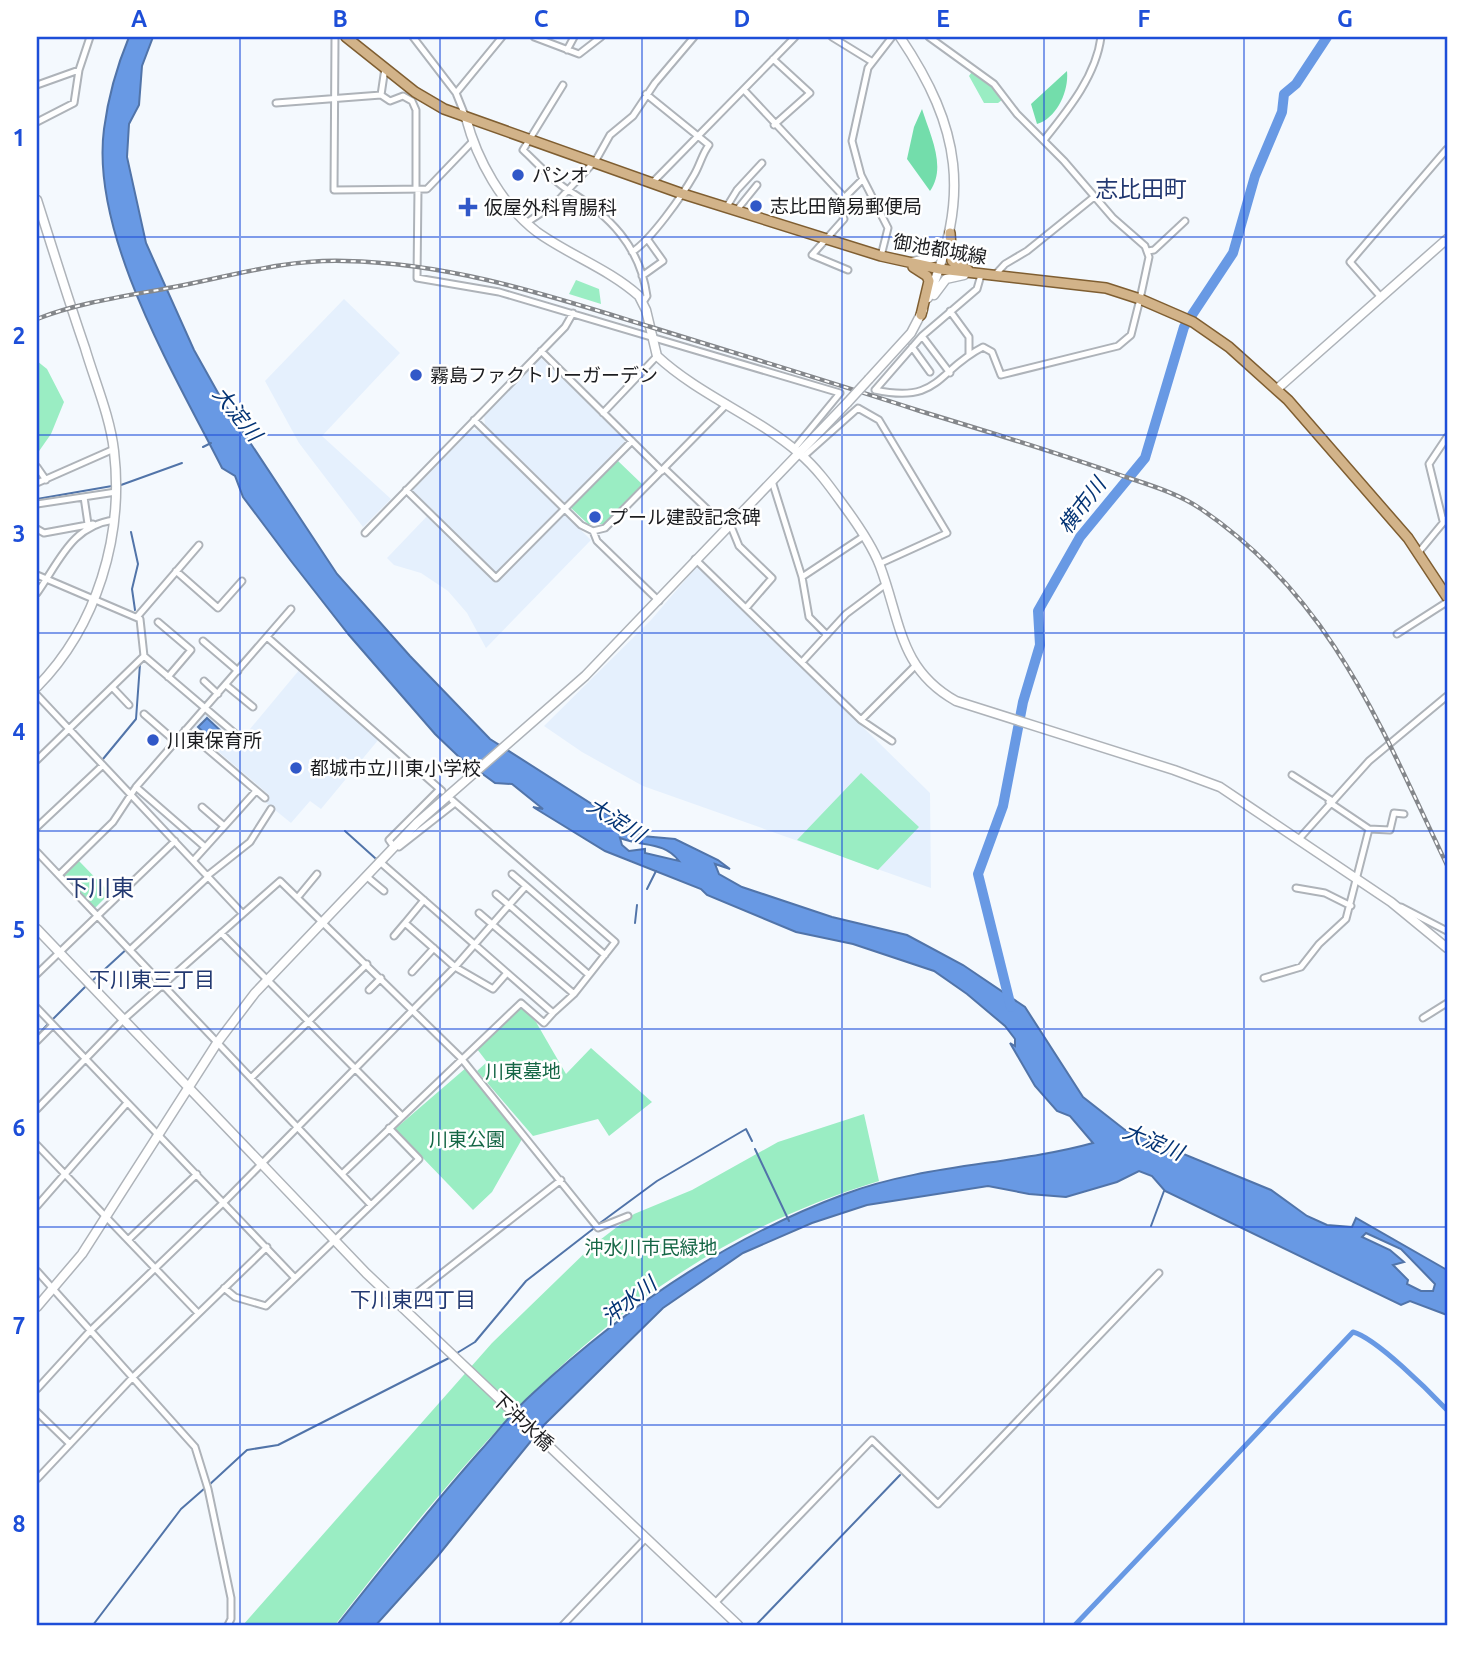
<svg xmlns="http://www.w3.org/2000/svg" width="1484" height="1662" viewBox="0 0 1484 1662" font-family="Ubuntu,'Noto Sans JP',sans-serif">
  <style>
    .built { fill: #e5f0fd }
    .green { fill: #9aedc3 }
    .forest { fill: #73ddab }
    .water { fill: #6899e4; stroke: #5174a9; stroke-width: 2; fill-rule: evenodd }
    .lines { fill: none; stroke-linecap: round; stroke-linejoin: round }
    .stream { stroke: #5174a9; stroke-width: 2 }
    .canal { stroke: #6899e4; stroke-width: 5 }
    .river { stroke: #6899e4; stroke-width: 10 }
    .street-casing { stroke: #aeb3b9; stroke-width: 9 }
    .secondary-casing { stroke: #aeb3b9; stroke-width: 11 }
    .primary-casing { stroke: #7f5e31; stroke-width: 12 }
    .street { stroke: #fff; stroke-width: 5 }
    .secondary { stroke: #fff; stroke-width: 8 }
    .primary { stroke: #d2b389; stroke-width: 9 }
    .rail-casing { stroke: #84878b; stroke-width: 4.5 }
    .rail { stroke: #fff; stroke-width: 2; stroke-dasharray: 5; stroke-linecap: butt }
    .secondary-bridge-casing { stroke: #aeb3b9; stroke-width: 11; stroke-linecap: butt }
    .secondary-bridge { stroke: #fff; stroke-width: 8 }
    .grid { fill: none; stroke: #1d4ed8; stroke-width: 2; stroke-opacity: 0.55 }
    .poi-dot { fill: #3158c8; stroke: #fff; stroke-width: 2.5 }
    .labels { text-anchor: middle; stroke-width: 5; stroke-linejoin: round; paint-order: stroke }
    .poi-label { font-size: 19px; fill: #1c1d20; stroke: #fff; text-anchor: start }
    .street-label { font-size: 19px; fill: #1c1d20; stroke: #fff }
    .park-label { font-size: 19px; fill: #166746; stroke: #fff }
    .water-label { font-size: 21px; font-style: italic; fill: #043475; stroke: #fff }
    .neighbourhood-label { font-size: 21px; fill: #233971; stroke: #fff }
    .quarter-label { font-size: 23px; fill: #233971; stroke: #fff }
    .neatline { fill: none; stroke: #1d4ed8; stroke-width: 2.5 }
    .grid-label { font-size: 23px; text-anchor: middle; font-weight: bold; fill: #1d4ed8 }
  </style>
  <rect width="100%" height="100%" fill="#f4f9fe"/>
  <!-- built -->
  <path class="built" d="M344,299l56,54 -78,83 69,63 -28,28 -64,-84 -34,-62z
    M540,357l86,83 -60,64 -81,-79 -1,-11z
    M470,430h8l113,110 -105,108 -19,-35 -19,-22 -27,-18 -27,-8 -7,-7 44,-46 -18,-18 -1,-6z
    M698,565l232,228 1,95 -288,-102 -61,-34 -38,-26 107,-106z
    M300,669l79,70 -58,70 -11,-8 -19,22 -27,-22 5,-6 -78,-67 15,-16 34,29z"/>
  <!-- green -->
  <path class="green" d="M974,69l17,14 11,17 -4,3h-14l-15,-27z
    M576,280l23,9 2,15 -32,-10z
    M37,361l10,8 17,33 -13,32 -14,20z
    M617,460l26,25 -38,39h-17l-17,-16z
    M861,773l58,54 -41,43 -81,-30z
    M79,861l31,32 -16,16 -31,-32z
    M521,1007l15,15 30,52 25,-26 61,54 -43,34 -11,-17 -65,17 -56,-65 10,-9 -10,-13z
    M467,1067l55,72 -30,53 -19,18 -78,-81z
    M864,1114l15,67c-250,76 -390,246 -544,444h-92l249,-282 100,-97 42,-32 58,-24 86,-48z"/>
  <!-- forest -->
  <path class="forest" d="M1067,71c2,20 -10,47 -30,53l-6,-20z
    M922,109c8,26 25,58 8,82l-23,-32 7,-32z"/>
  <!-- water -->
  <path class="water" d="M129,37h24l-11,29 -3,39 -10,19 -2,33 19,86 48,107 28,50 115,174 73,82 80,83 152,97 33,3 43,21 12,9 -15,-5 4,10 23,13 90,30 75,18 56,30 62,42 58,90 42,33 146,60 36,26 20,9 25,2 4,-9 91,52v45l-37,-14 -9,4 -236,-114 -13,-15 -13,-5 -22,11 -51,15 -37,-3 -41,-8 -121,19 -55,18 -69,30 -80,55 -119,117 -107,132 -61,68h-39c47,-59 94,-119 144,-175 17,-19 32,-39 50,-55 92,-86 195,-157 314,-201 79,-30 168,-29 248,-51l-23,-27 -13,-5 -22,-25 -25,-43 5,3v-7l-10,-13 -38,-32 -33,-23 -81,-27 -57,-12 -89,-37 -6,-6 -96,-38 -72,-44 10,2 -31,-25 -17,-1 -37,-27 -23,-22 -86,-99 -58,-74 -48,-64 -8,-21 -13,-8c-46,-91 -132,-233 -118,-339 4,-31 13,-63 25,-92zM620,838c22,9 44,3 59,23l-34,-8v-4l-16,2 -7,-6zM1366,1233l35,16 34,35 -2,7h-12l-14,-7 1,-4 -15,-15 11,-3 -14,-12 -28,-13z
    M207,718l15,14 -9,9 -15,-14z"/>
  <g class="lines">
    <!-- stream -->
    <path class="stream" d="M203,447l8,-4
      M121,485l61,-22
      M37,499l75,-13
      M131,532l7,32 -6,25 3,21
      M103,759l33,-40 4,-55
      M37,831l64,-61
      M345,831l30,27
      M647,889l9,-18
      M635,923l2,-18
      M92,981l63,-58
      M52,1020l36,-36
      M37,1036l11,-12
      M755,1149l34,72
      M600,1223l57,-42 89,-52 6,12
      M1151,1226l13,-35
      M457,1353l18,-11 51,-61 67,-52
      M209,1485l38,-35 31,-5 171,-87
      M93,1625l88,-116 24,-21
      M756,1625l144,-150"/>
    <!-- canal -->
    <path class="canal" d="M1075,1625l278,-293c23,6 76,59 94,78"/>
    <!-- river -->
    <path class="river" d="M1011,1007l-33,-133 25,-68 20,-104 17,-57 -2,-34 42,-74 65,-79 39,-131 49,-74 22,-77 27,-64 2,-18 12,-10 31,-47"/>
    <!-- street casing -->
    <g class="street-casing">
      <path id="street" d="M335,37l-1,153 93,-1 46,-48
        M413,37l43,56 10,25
        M534,37l45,17 22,-17
        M832,37l39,24
        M567,50l7,-13
        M773,59l37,34 -36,32
        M37,85l42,-15
        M563,85l-40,65c13,12 29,30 45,40 41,25 72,56 79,106l-4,6
        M744,90l100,107
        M456,93l46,-56
        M381,95l4,-27
        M276,103l105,-8 9,6 13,-5 9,5 4,9v79
        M37,122l37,-19 5,-33 11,-33
        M1044,140c24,-30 52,-64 57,-103
        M652,183l143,-146
        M418,189l-1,89 82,14 341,101 -46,56
        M726,208l11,-18 25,-27
        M736,211l21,-26
        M526,223l29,-19 41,-44 14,-25 23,-19 22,-33 39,-46
        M1148,251l6,-1 31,-29
        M632,252c19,-12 50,-56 62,-77 6,-10 8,-21 15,-30l-63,-51
        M881,256l7,-28 -27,-53 -9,-34 16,-73 24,-31
        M848,270l-36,-15 32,-36 -5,-16 24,-24
        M642,276l21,-15 -15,-21
        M994,276l11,-12 22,-13 67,-54
        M1380,296l-30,-34 97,-113
        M950,311l19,26v17
        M922,336l28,37
        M912,347l18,25
        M541,351l121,120
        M875,390c65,14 61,-19 108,-43l9,5 9,23 117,-29 13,-11 9,-36 9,-42 -4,-11 -32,-28 -49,-57 -47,-47 -23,-30 -65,-47
        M875,390l47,-54 55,-47 4,-14
        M603,413l54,-57
        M474,420l107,105 12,6 12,-3 122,-124
        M803,457l55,-49 21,12 68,113 -68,31
        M37,467l9,13
        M665,469l62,59
        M772,481l30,96 7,40 18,18
        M37,483l77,-34
        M406,490l90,88 136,-137
        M84,497l4,27
        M37,504l79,-12
        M1443,521l-14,-57 18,-27
        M730,524l9,22 33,32 -26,30
        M37,529l7,4 49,-9
        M593,531l4,10 62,60
        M365,533l200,-206 8,-14
        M1419,552l28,-34
        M695,559l166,161 54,-54
        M176,571l42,37 24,-27
        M37,575l103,44 4,37 95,81
        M802,577l62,-41
        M37,593c23,-32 34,-67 77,-73
        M137,617l62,-72
        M158,622l33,28 -23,27
        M1397,634l50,-32
        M267,637l175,154
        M203,641l35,30
        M802,662l44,-48 40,-30
        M204,681l14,13
        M226,685l27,22
        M112,687l17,18
        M37,695l205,218
        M144,714l31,27
        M861,720l31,21
        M185,730l80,68
        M37,760l107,-104
        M1292,775l39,25
        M136,787l69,60
        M1329,802l40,27
        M202,807l22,19
        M37,827l66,-62
        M1298,840l71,-79 78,-65
        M394,847l-5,-7 51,-51
        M399,847l56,-44
        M37,852l334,353
        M193,861l63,-70
        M379,861l174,152 21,-19 41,-52 -163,-142
        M512,874l14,12
        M59,875l54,-53 23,-35 155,-178
        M207,876l43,-34 21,-33
        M366,876l18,15
        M1296,888l29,5 26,13
        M496,894l13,11 17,-19 79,69
        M298,897l19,-23
        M424,900l-19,23 50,44 38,22 14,-16
        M1401,907l46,24
        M479,913l95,81
        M221,933l180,182
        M394,936l11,-13
        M131,949l77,-72
        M412,972l22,-24
        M37,974l138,-133
        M1264,978l37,-11 18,-23 27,-25 23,-90 21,1 4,-17 10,1
        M369,990l12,-12
        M37,1008l257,269
        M1423,1018l24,-15
        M37,1041l16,-16
        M251,1078l116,-114
        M37,1109l86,-89 157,-139 181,177 137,170 30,-12
        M37,1145l161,168
        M342,1174l179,-171 23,20 9,-10
        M37,1206l90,-103
        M128,1240l69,-66
        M37,1271l158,176 13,42 23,109v21l-3,6
        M224,1288l11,9 31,9 153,-147 -30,-31
        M400,1306l161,-126
        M37,1389l53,-58 134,-129 231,-235 54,-62 79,69
        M37,1412l33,32
        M37,1479l96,-102 134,-130
        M715,1603l157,-163 66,64 221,-231
        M563,1625l83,-87"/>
    </g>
    <!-- secondary casing -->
    <g class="secondary-casing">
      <path id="secondary" d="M900,37c62,92 70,159 28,261
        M466,118c11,42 36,87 71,114 32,23 72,37 102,64l7,14 11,46c42,39 99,60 142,97 18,15 32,35 45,53 14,19 28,39 36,60 21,56 19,103 76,135l218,69 46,17 171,115 56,46
        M37,200c16,50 31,99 48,148 10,34 25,68 29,103 10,85 -17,175 -77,236
        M912,262l21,-4 11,-14
        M934,295l12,-16 18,-4
        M869,379l42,-46 12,-23
        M1277,389l170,-150
        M37,929l329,344 372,352
        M37,1307l45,-53 135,-211 38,-50 162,-170 168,-147 262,-273"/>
    </g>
    <!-- primary casing -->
    <g class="primary-casing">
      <path id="primary" d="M346,37l69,55 29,17 236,84 201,63 59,13 166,19 34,11 53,23 36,25 59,53 120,138 39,59
        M950,233l2,28 16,9
        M913,267l14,9 2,5 -8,34"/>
    </g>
    <!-- street -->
    <use href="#street" class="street"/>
    <!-- secondary -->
    <use href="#secondary" class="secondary"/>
    <!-- primary -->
    <use href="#primary" class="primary"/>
    <!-- rail casing -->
    <g class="rail-casing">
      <path id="rail" d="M37,319c43,-17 91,-23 137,-32 57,-11 112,-28 171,-26 107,2 205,35 306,66 90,28 180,55 269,84 66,20 132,40 197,63 29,10 59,18 84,35 132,90 180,219 246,356"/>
    </g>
    <!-- rail -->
    <use href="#rail" class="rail"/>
    <!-- secondary-bridge casing -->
    <g class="secondary-bridge-casing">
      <path id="secondary-bridge" d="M847,403l22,-24"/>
    </g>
    <!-- secondary-bridge -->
    <use href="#secondary-bridge" class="secondary-bridge"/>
  </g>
  <!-- grid -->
  <path class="grid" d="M240,37v1588M440,37v1588M642,37v1588M842,37v1588M1044,37v1588M1244,37v1588M37,237h1410M37,435h1410M37,633h1410M37,831h1410M37,1029h1410M37,1227h1410M37,1425h1410"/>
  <!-- markers -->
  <g class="poi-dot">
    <circle cx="518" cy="175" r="7"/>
    <circle cx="756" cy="206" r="7"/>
    <path d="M464.5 196.5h7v7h7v7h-7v7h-7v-7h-7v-7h7z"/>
    <circle cx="416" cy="375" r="7"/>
    <circle cx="595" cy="517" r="7"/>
    <circle cx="153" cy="740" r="7"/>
    <circle cx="296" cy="768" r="7"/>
  </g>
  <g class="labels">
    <!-- poi labels -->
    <g class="poi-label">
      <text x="532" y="182">パシオ</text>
      <text x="770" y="213">志比田簡易郵便局</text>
      <text x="484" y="214">仮屋外科胃腸科</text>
      <text x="430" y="382">霧島ファクトリーガーデン</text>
      <text x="609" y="524">プール建設記念碑</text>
      <text x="167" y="747">川東保育所</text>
      <text x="310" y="775">都城市立川東小学校</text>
    </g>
    <!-- street labels -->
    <g class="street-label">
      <text transform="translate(940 249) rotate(10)" y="7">御池都城線</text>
      <text transform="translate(523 1421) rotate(43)" y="7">下沖水橋</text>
    </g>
    <!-- park labels -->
    <g class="park-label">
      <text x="523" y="1078">川東墓地</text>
      <text x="467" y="1146">川東公園</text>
      <text x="651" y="1254">沖水川市民緑地</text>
    </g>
    <!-- water labels -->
    <g class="water-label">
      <text transform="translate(237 414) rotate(51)" y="7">大淀川</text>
      <text transform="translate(1082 506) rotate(-53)" y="7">横市川</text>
      <text transform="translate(616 820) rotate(32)" y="7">大淀川</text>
      <text transform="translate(1153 1142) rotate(22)" y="7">大淀川</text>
      <text transform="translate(629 1301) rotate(-38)" y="7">沖水川</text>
    </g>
    <!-- neighbourhood labels -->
    <g class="neighbourhood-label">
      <text x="152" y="987">下川東三丁目</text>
      <text x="413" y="1307">下川東四丁目</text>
    </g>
    <!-- quarter labels -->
    <g class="quarter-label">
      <text x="1141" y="197">志比田町</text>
      <text x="100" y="896">下川東</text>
    </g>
  </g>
  <!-- border -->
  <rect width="1484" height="1662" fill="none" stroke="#ffffff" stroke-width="77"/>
  <rect x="38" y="38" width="1408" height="1586" class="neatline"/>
  <g class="grid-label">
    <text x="139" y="27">A</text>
    <text x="340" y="27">B</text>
    <text x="541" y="27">C</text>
    <text x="742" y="27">D</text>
    <text x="943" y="27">E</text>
    <text x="1144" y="27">F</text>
    <text x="1345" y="27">G</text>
    <text x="19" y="146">1</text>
    <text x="19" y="344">2</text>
    <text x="19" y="542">3</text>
    <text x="19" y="740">4</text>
    <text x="19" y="938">5</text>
    <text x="19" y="1136">6</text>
    <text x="19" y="1334">7</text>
    <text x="19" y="1532">8</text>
  </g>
</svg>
